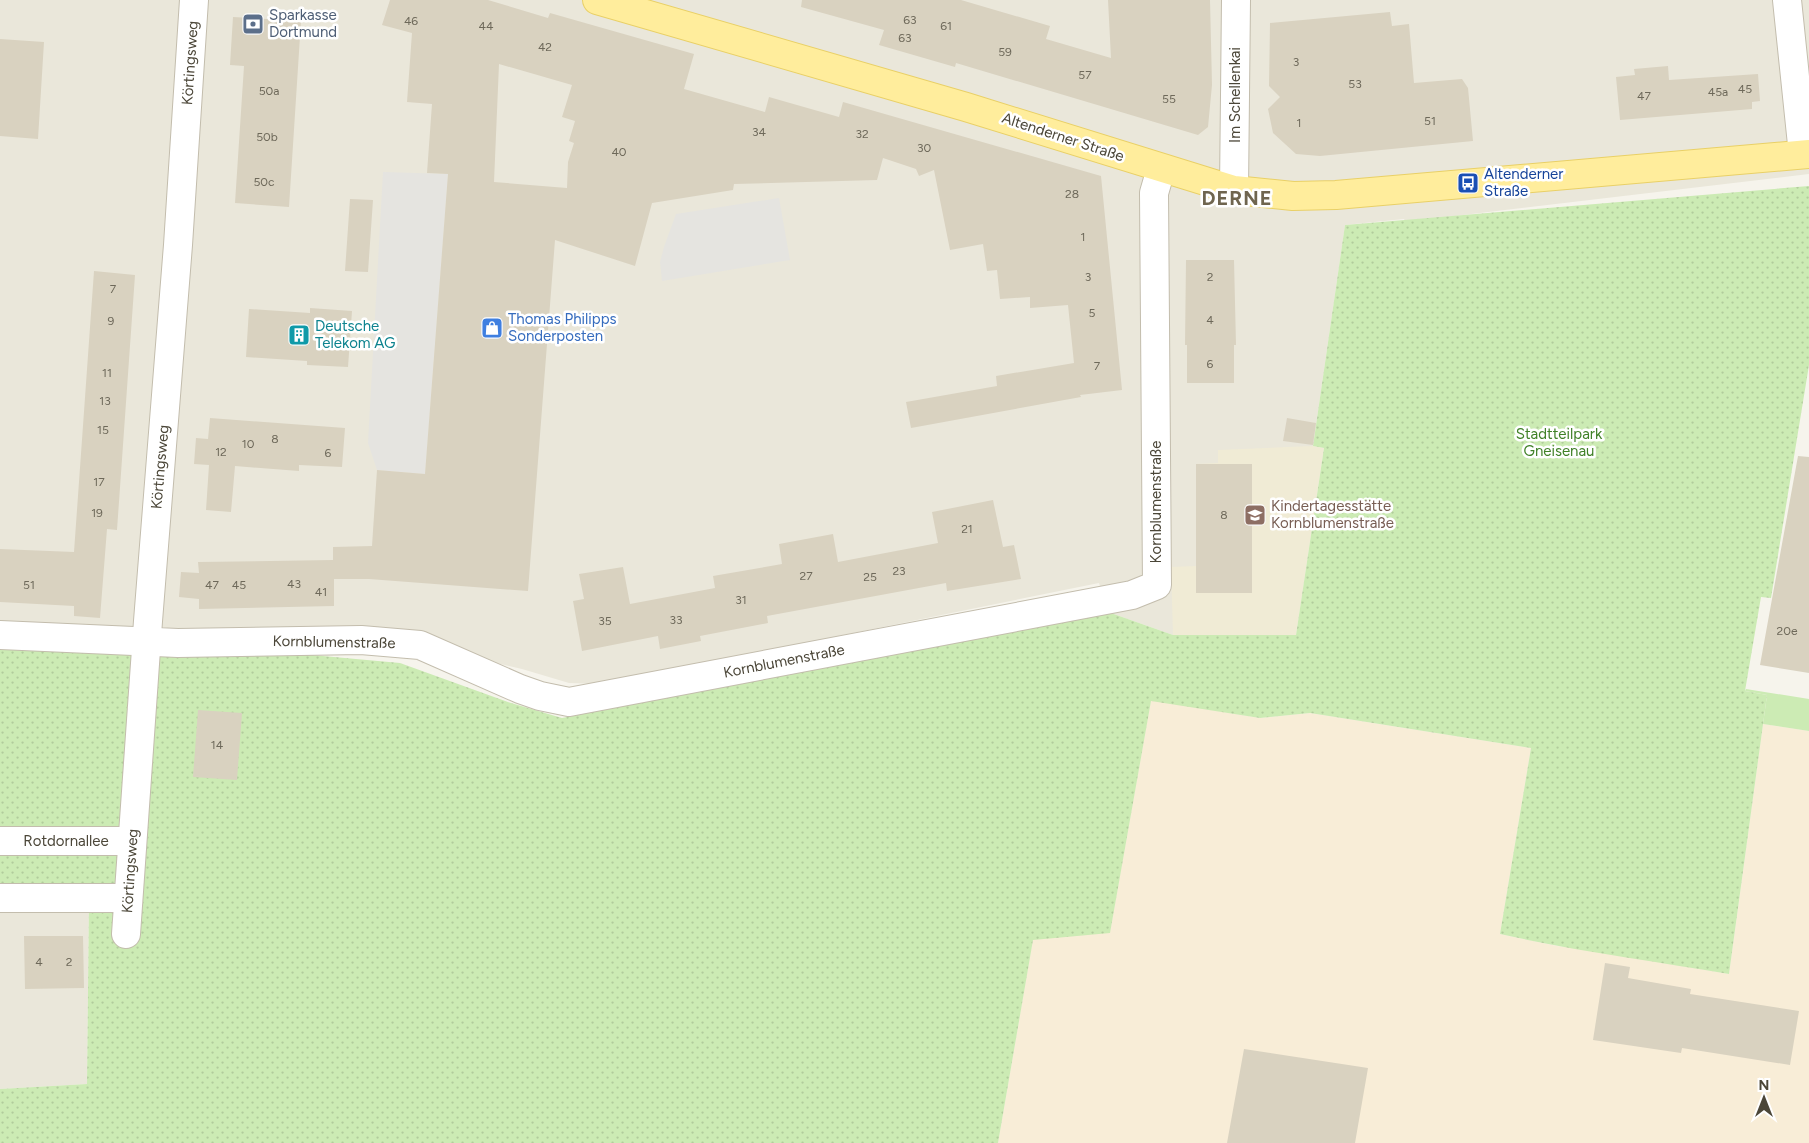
<svg xmlns="http://www.w3.org/2000/svg" width="1809" height="1143" viewBox="0 0 1809 1143" font-family="Figtree,sans-serif">
  <style>
    .residential { fill: #eae7da }
    .commercial { fill: #f8edd7 }
    .education { fill: #f0ebd5 }
    .green { fill: #ccebb4 }
    .park { fill: url(#park-dots) }
    .parking { fill: #e5e4e0 }
    .building { fill: #d9d2c0; fill-rule: evenodd }
    .lines { fill: none; stroke-linecap: round; stroke-linejoin: round }
    .minor-casing { stroke: #c3bdad; stroke-width: 30 }
    .major-casing { stroke: #e9d067; stroke-width: 30 }
    .minor { stroke: #fff; stroke-width: 28 }
    .major { stroke: #ffed9c; stroke-width: 28 }
    .labels { text-anchor: middle; stroke-width: 5; stroke-linejoin: round; paint-order: stroke }
    .number-label { font-size: 12px; fill: #6e695a }
    .service-label { font-size: 15px; fill: #4e5e75; stroke: #fff; text-anchor: start }
    .street-label { font-size: 15px; fill: #4b4638; stroke: #fff }
    .transit-label { font-size: 15px; fill: #164399; stroke: #fff; text-anchor: start }
    .shop-label { font-size: 15px; fill: #366cbe; stroke: #fff; text-anchor: start }
    .culture-label { font-size: 15px; fill: #0d838f; stroke: #fff; text-anchor: start }
    .park-label { font-size: 15px; fill: #408128; stroke: #fff }
    .education-label { font-size: 15px; fill: #785e54; stroke: #fff; text-anchor: start }
    .district-label { font-size: 20px; font-weight: bold; letter-spacing: 1px; fill: #6f654f; stroke: #fff }
  </style>
  <defs>
    <pattern id="park-dots" width="8" height="8" patternUnits="userSpaceOnUse" patternTransform="scale(1.25)"><rect width="8" height="8" fill="#ccebb4"/><path d="M2 2h.1M6 6h.1" fill="none" stroke="#b1cb9c" stroke-width="1.8" stroke-linecap="round"/></pattern>
  </defs>
  <rect width="100%" height="100%" fill="#f6f4ec"/>
  <!-- residential -->
  <path class="residential" d="M0,0h1809v174l-404,48 -1,-3 -59,6 -32,221 -140,189 -65,-23 -9,-29 -497,101 -33,-1 -47,-14 -102,-24 -420,-10z
    M0,898h89l-2,186 -87,5z"/>
  <!-- commercial -->
  <path class="commercial" d="M1151,700l109,18 50,-5 221,35 -31,186 57,12 29,3 143,25 34,-250 46,7v412h-811l35,-204 77,-7z"/>
  <!-- education -->
  <path class="education" d="M1313,446l11,2 -28,187h-123l-2,-68 25,-1v-102l22,-1v-13z"/>
  <!-- green -->
  <path class="green" d="M1746,689l63,10v32l-46,-7 4,-29 -22,-4z"/>
  <!-- park -->
  <path class="park" d="M1809,186v179l-38,233 -10,-1 -16,94 22,4 -38,279c-76,-13 -154,-23 -229,-40l31,-186 -221,-35 -50,5 -109,-17 -41,232 -77,7 -35,203h-998v-54l87,-5 2,-185 -89,-1v-262l178,7 222,20 111,40 51,15 546,-106 65,23h123l28,-187 -11,-2 32,-221z"/>
  <!-- parking -->
  <path class="parking" d="M383,172l65,2 -23,300 -48,-4 -9,-27z
    M779,198l11,62 -128,21 -2,-19 4,-15 12,-33z"/>
  <!-- building -->
  <path class="building" d="M390,0h98l60,18 2,-5 144,41 -10,35 81,23 4,-15 70,20 4,-15 258,74 21,214 -42,5 1,2 -170,31 -5,-26 91,-16 -1,-10 78,-13 -6,-58 -38,3v-11l-30,2 -3,-29 -10,1 -4,-27 -33,6 -16,-80 -15,6 -3,-7 -33,-11 -6,22 -143,4 -1,6 -81,13 -17,63 -80,-26 -27,351 -159,-12h-35v27l-135,3v-10l-20,-2 2,-25 18,1 -1,-11 135,-2v-13l39,-1 5,-76 48,4 23,-300 -21,-1 5,-69 -25,-2 5,-69 -30,-8zM499,64l73,21 -10,32 13,4 -6,20 5,2 -6,19 -1,26 -73,-6z
    M802,0h159l89,26 -4,13 65,19 -3,-58h102l2,85 -4,42 -10,8 -242,-72 -1,4 -76,-22 5,-15 -83,-23z
    M1390,12l2,14 17,-2 5,59 48,-4 6,9 5,53 -153,15 -24,-2 -23,-21 -5,-24 12,-12 -11,-11 1,-63z
    M233,17l68,4 -12,186 -54,-4 9,-137 -14,-1z
    M0,39l44,3 -6,97 -38,-3z
    M1668,66l1,14 89,-6 2,27 -8,1v7l-132,11 -4,-43 19,-2 -1,-6z
    M350,199l23,1 -5,72 -23,-1z
    M1186,260h48l2,85h-2v38h-47v-38h-2z
    M94,271l41,4 -18,255 -10,-1 -7,89 -26,-2v-10l-74,-4v-53l74,3z
    M310,308l42,3 -4,56 -41,-2v-4l-61,-4 3,-48 61,4z
    M210,418l135,10 -3,39 -43,-2v6l-64,-5 -4,46 -25,-2 3,-45 -15,-1 2,-26 12,1z
    M1287,418l29,5 -3,22 -30,-4z
    M1798,456l11,1v216l-49,-8z
    M1196,464h56v129h-56z
    M993,500l10,47 11,-2 7,34 -74,12 -1,-8 -179,33 1,7 -68,13 1,5 -41,8 -2,-13 -76,15 -9,-50 11,-2 -5,-25 44,-7 7,37 85,-16 -2,-12 69,-12 -3,-20 54,-10 5,28 100,-19 -6,-31z
    M198,710l44,3 -5,67 -44,-3z
    M24,936h59l1,52 -59,1z
    M1605,963l25,4 -2,11 63,11 -1,5 109,17 -9,54 -108,-17 -1,5 -88,-13z
    M1244,1049l124,19 -13,75h-128z"/>
  <g class="lines">
    <!-- minor casing -->
    <g class="minor-casing">
      <path id="minor" d="M1787,0l16,154
        M1234,190l2,-190
        M0,635l178,8 183,-3 59,5 100,44 20,7 29,6 563,-107 25,-10 -3,-392 7,-24
        M0,841h132
        M0,898h128
        M126,934l22,-313 30,-376 16,-245"/>
    </g>
    <!-- major casing -->
    <g class="major-casing">
      <path id="major" d="M597,0l369,107 268,83 59,6 43,-1 473,-41"/>
    </g>
    <!-- minor -->
    <use href="#minor" class="minor"/>
    <!-- major -->
    <use href="#major" class="major"/>
  </g>
  <!-- icons -->
  <defs>
    <g id="bank-square" transform="scale(1.125)"><rect x="-9" y="-9" width="18" height="18" rx="4" fill="#5c6f8a" stroke="#fff"/><path d="M-6-4H6V4H-6ZM0-2.3a2.3 2.3 0 1 0 0 4.6a2.3 2.3 0 1 0 0-4.6Z" fill="#fff"/></g>
    <g id="bus-square" transform="scale(1.125)"><rect x="-9" y="-9" width="18" height="18" rx="4" fill="#1a4fb4" stroke="#fff"/><path d="M-5-6H5V4H4V6H2V4H-2V6H-4V4H-5ZM-3.5-4V0h7V-4ZM-3.5 1.2v1.5H-2V1.2ZM2 1.2v1.5H3.5V1.2Z" fill="#fff"/></g>
    <g id="shop-square" transform="scale(1.125)"><rect x="-9" y="-9" width="18" height="18" rx="4" fill="#3f7fe0" stroke="#fff"/><path d="M-5-2.5h2.3a2.7 3.5 0 0 1 5.4 0H5L5.5 6h-11ZM-1.5-2.5h3a1.5 2.3 0 0 0-3 0Z" fill="#fff"/></g>
    <g id="building-square" transform="scale(1.125)"><rect x="-9" y="-9" width="18" height="18" rx="4" fill="#0f9aa8" stroke="#fff"/><path d="M-4-6H4V6H1V3H-1V6H-4ZM-2.5-4.3h1.7v1.8h-1.7ZM.8-4.3h1.7v1.8H.8ZM-2.5-1h1.7V.8h-1.7ZM.8-1h1.7V.8H.8Z" fill="#fff"/></g>
    <g id="school-square" transform="scale(1.125)"><rect x="-9" y="-9" width="18" height="18" rx="4" fill="#8d6e63" stroke="#fff"/><path d="M0-5L7-2L0 1L-7-2ZM-4 1L0 2.5L4 1V4Q0 6-4 4Z" fill="#fff"/></g>
  </defs>
  <g fill-rule="evenodd">
    <use href="#bank-square" x="253" y="24"/>
    <use href="#bus-square" x="1468" y="183"/>
    <use href="#shop-square" x="492" y="328"/>
    <use href="#building-square" x="299" y="335"/>
    <use href="#school-square" x="1255" y="515"/>
  </g>
  <g class="labels">
    <!-- number labels -->
    <g class="number-label">
      <text x="910" y="24">63</text>
      <text x="411" y="25">46</text>
      <text x="486" y="30">44</text>
      <text x="946" y="30">61</text>
      <text x="905" y="42">63</text>
      <text x="545" y="51">42</text>
      <text x="1005" y="56">59</text>
      <text x="1296" y="66">3</text>
      <text x="1085" y="79">57</text>
      <text x="1355" y="88">53</text>
      <text x="1745" y="93">45</text>
      <text x="269" y="95">50a</text>
      <text x="1718" y="96">45a</text>
      <text x="1644" y="100">47</text>
      <text x="1169" y="103">55</text>
      <text x="1430" y="125">51</text>
      <text x="1299" y="127">1</text>
      <text x="759" y="136">34</text>
      <text x="862" y="138">32</text>
      <text x="267" y="141">50b</text>
      <text x="924" y="152">30</text>
      <text x="619" y="156">40</text>
      <text x="264" y="186">50c</text>
      <text x="1072" y="198">28</text>
      <text x="1083" y="241">1</text>
      <text x="1088" y="281">3</text>
      <text x="1210" y="281">2</text>
      <text x="113" y="293">7</text>
      <text x="1092" y="317">5</text>
      <text x="1210" y="324">4</text>
      <text x="111" y="325">9</text>
      <text x="1210" y="368">6</text>
      <text x="1097" y="370">7</text>
      <text x="107" y="377">11</text>
      <text x="105" y="405">13</text>
      <text x="103" y="434">15</text>
      <text x="275" y="443">8</text>
      <text x="248" y="448">10</text>
      <text x="221" y="456">12</text>
      <text x="328" y="457">6</text>
      <text x="99" y="486">17</text>
      <text x="97" y="517">19</text>
      <text x="1224" y="519">8</text>
      <text x="967" y="533">21</text>
      <text x="899" y="575">23</text>
      <text x="806" y="580">27</text>
      <text x="870" y="581">25</text>
      <text x="294" y="588">43</text>
      <text x="29" y="589">51</text>
      <text x="212" y="589">47</text>
      <text x="239" y="589">45</text>
      <text x="321" y="596">41</text>
      <text x="741" y="604">31</text>
      <text x="676" y="624">33</text>
      <text x="605" y="625">35</text>
      <text x="1787" y="635">20e</text>
      <text x="217" y="749">14</text>
      <text x="39" y="966">4</text>
      <text x="69" y="966">2</text>
    </g>
    <!-- service labels -->
    <g class="service-label">
      <text x="269" y="20">Sparkasse<tspan x="269" dy="17">Dortmund</tspan></text>
    </g>
    <!-- street labels -->
    <g class="street-label">
      <text transform="translate(190 63) rotate(-86)" y="5">Körtingsweg</text>
      <text transform="translate(1235 95) rotate(-90)" y="5">Im Schellenkai</text>
      <text transform="translate(1063 137) rotate(18)" y="5">Altenderner Straße</text>
      <text transform="translate(160 467) rotate(-85)" y="5">Körtingsweg</text>
      <text transform="translate(1156 502) rotate(-90)" y="5">Kornblumenstraße</text>
      <text transform="translate(334 642) rotate(1)" y="5">Kornblumenstraße</text>
      <text transform="translate(784 661) rotate(-11)" y="5">Kornblumenstraße</text>
      <text x="66" y="846">Rotdornallee</text>
      <text transform="translate(130 871) rotate(-86)" y="5">Körtingsweg</text>
    </g>
    <!-- transit labels -->
    <g class="transit-label">
      <text x="1484" y="179">Altenderner<tspan x="1484" dy="17">Straße</tspan></text>
    </g>
    <!-- shop labels -->
    <g class="shop-label">
      <text x="508" y="324">Thomas Philipps<tspan x="508" dy="17">Sonderposten</tspan></text>
    </g>
    <!-- culture labels -->
    <g class="culture-label">
      <text x="315" y="331">Deutsche<tspan x="315" dy="17">Telekom AG</tspan></text>
    </g>
    <!-- park labels -->
    <g class="park-label">
      <text x="1559" y="439">Stadtteilpark<tspan x="1559" dy="17">Gneisenau</tspan></text>
    </g>
    <!-- education labels -->
    <g class="education-label">
      <text x="1271" y="511">Kindertagesstätte<tspan x="1271" dy="17">Kornblumenstraße</tspan></text>
    </g>
    <!-- district labels -->
    <g class="district-label">
      <text x="1237" y="205">DERNE</text>
    </g>
  </g>
  <!-- north arrow -->
  <g transform="translate(1764 1098)" stroke="#ffffff" stroke-width="4" paint-order="stroke">
  <path d="M0-4L9 19L0 12L-9 19Z" fill="#4b4638"/>
  <text y="-8" font-size="14" font-weight="bold" text-anchor="middle" fill="#4b4638">N</text>
  </g>
</svg>
